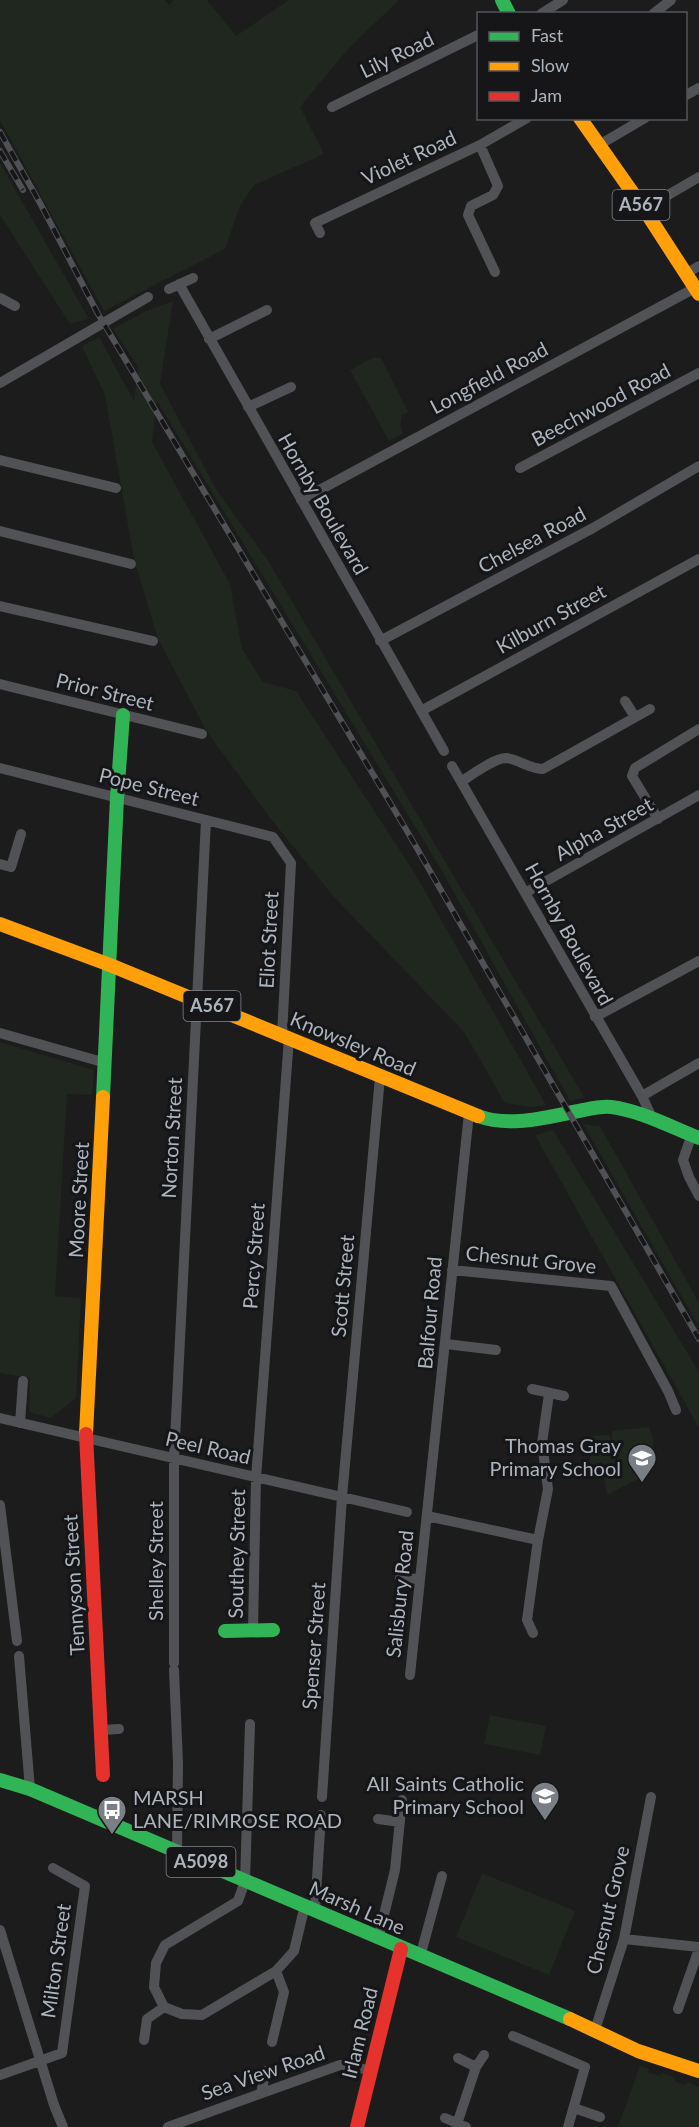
<svg xmlns="http://www.w3.org/2000/svg" width="699" height="2127" viewBox="0 0 699 2127" font-family="Lato,sans-serif">
  <style>
    .green { fill: #1f271f }
    .lines { fill: none; stroke-linecap: round; stroke-linejoin: round }
    .street { stroke: #505255; stroke-width: 10 }
    .fast { stroke: #30b455; stroke-width: 14 }
    .slow { stroke: #ff9f0a; stroke-width: 14 }
    .jam { stroke: #e5322d; stroke-width: 14 }
    .rail-casing { stroke: #505154; stroke-width: 6 }
    .rail { stroke: #161619; stroke-width: 4; stroke-dasharray: 11; stroke-linecap: butt }
    .labels { text-anchor: middle; stroke-width: 6; stroke-linejoin: round; paint-order: stroke }
    .shield { fill: #161619; stroke: #7f858c; stroke-width: 1.5 }
    .shield-label { font-size: 18px; font-weight: bold; fill: #acb4be }
    .street-label { font-size: 20px; fill: #acb4be; stroke: #161619 }
    .poi-label { font-size: 20px; fill: #acb4be; stroke: #161619; text-anchor: end }
  </style>
  <rect width="100%" height="100%" fill="#1c1c1c"/>
  <!-- green -->
  <path class="green" d="M0,0h165l4,5 5,-5h33l29,36 53,-36h110l-51,49 -48,58 24,47 -70,31 -14,21 -15,43 -121,62 -104,-191z
    M0,163l89,156 -19,5 -70,-109z
    M173,301l-13,83 57,107 50,68 317,538 -14,4 -128,-230 -285,-470 -5,41 78,142 12,65 21,33 33,9 118,181 132,233 -15,2 -26,-4 -41,-71 -131,-136 -62,-77 -64,-87 -49,-93 -24,-80 -29,-164 -23,-49 17,-9 35,64 4,-34 -25,-38 31,-17z
    M374,357l7,1 27,54 -6,3 -2,12 3,6 -14,8 -39,-71z
    M0,1042l94,28 -2,25 -25,-1 -12,202 26,2 -5,100 -25,20 -22,-6 1,-34 -30,-5z
    M583,1124l17,2 99,177v24z
    M553,1130l146,242v56l-164,-293z
    M649,1427l4,12v19l-17,10 4,10 -33,17 -3,-17h-13l-2,-42 21,-1 1,20 1,-24z
    M490,1715l56,11 -6,29 -56,-11z
    M482,1873l93,38 -26,64 -93,-38z
    M640,2066l9,3 -1,3 12,4 2,-3 13,5 -1,3 11,4 2,-3 12,5v40h-81z"/>
  <g class="lines">
    <!-- street -->
    <path class="street" d="M541,14l22,-14
      M653,14l18,-14
      M686,95l13,-7
      M332,107l146,-72
      M480,145l18,41 -5,9 -22,11 -3,9 27,57
      M599,145l46,-27
      M644,209l55,-32
      M320,233l-5,-10 165,-78 47,-27
      M687,273l12,-7
      M179,284l265,467
      M169,289l24,-11
      M0,298l15,8
      M209,339l58,-29
      M0,383l148,-86
      M248,407l43,-20
      M0,460l116,28
      M520,468l179,-95
      M301,500l394,-212
      M0,531l131,33
      M0,606l153,35
      M380,641l213,-113 106,-62
      M0,684l202,50
      M625,701l10,16
      M421,711l278,-152
      M452,766l190,330 11,24
      M0,768l273,69 18,26 -9,172
      M462,781c10,-6 32,-23 44,-23 12,1 24,11 37,11l107,-60
      M658,819l-26,-43 3,-8 64,-39
      M0,864l11,3 10,-33
      M525,893l174,-98
      M595,1017l104,-56
      M0,1033l106,30
      M642,1096l57,-33
      M692,1134l-9,26 6,17 10,19
      M452,1270l159,16 57,105 8,19
      M446,1344l50,6
      M532,1389l32,7
      M0,1418l407,94
      M20,1423l3,-42
      M0,1505l17,136
      M427,1516l111,24
      M400,1578l20,1
      M253,1630l3,-152 33,-440
      M533,1633l-6,-13 11,-80 10,-51 -6,-46 7,-49
      M19,1656l11,133
      M174,1663v-204l32,-639
      M174,1670l4,93 -1,89
      M410,1675l59,-562
      M101,1730l18,-1
      M322,1797l20,-300 38,-420
      M378,1819l22,3
      M315,1910l6,-95
      M0,1930l54,175 9,22
      M378,1939l17,-69 7,-70
      M624,1939l75,8
      M420,1957l22,-81
      M164,2007l-10,-20 2,-24 9,-18 73,-44 7,-20 5,-157
      M164,2007l18,7 20,1 74,-44 18,-20 11,-46
      M678,2009l21,-60
      M595,2030l29,-91 27,-142
      M513,2036l72,31 -17,60
      M144,2040l3,-21 17,-12
      M272,2042l12,-50 -8,-21
      M458,2058l18,9
      M0,2075l62,-22 23,-167 -32,-18
      M261,2093l5,-22
      M574,2108l26,9
      M445,2118l21,9
      M457,2124l19,-57 8,-12
      M168,2127l172,-62 12,1 19,5"/>
    <!-- fast -->
    <path class="fast" d="M502,0l7,14
      M103,1097l14,-299 6,-83
      M478,1116c33,12 68,1 101,-5 10,-2 21,-5 32,-4 28,3 62,21 88,31
      M225,1631l48,-1
      M0,1780l30,9 540,230"/>
    <!-- slow -->
    <path class="slow" d="M580,118l64,91 55,85
      M0,924l110,41 368,151
      M86,1434l17,-337
      M570,2019l68,32 61,20"/>
    <!-- jam -->
    <path class="jam" d="M86,1434l17,341
      M357,2127l44,-178"/>
    <!-- rail casing -->
    <g class="rail-casing">
      <path id="rail" d="M0,132l40,71 58,111 309,517 292,508
        M0,151l23,39"/>
    </g>
    <!-- rail -->
    <use href="#rail" class="rail"/>
  </g>
  <!-- icons -->
  <defs>
    <g id="school-pin" transform="scale(1.5)"><path d="M0 17L-7.5 6A9.5 9.5 0 1 1 7.5 6Z" fill="#7a7f85" stroke="#161619"/><path d="M0-5L7-2L0 1L-7-2ZM-4 1L0 2.5L4 1V4Q0 6-4 4Z" fill="#fff"/></g>
    <g id="bus-pin" transform="scale(1.5)"><path d="M0 17L-7.5 6A9.5 9.5 0 1 1 7.5 6Z" fill="#7a7f85" stroke="#161619"/><path d="M-5-6H5V4H4V6H2V4H-2V6H-4V4H-5ZM-3.5-4V0h7V-4ZM-3.5 1.2v1.5H-2V1.2ZM2 1.2v1.5H3.5V1.2Z" fill="#fff"/></g>
  </defs>
  <g fill-rule="evenodd">
    <use href="#school-pin" x="642" y="1458"/>
    <use href="#school-pin" x="545" y="1796"/>
    <use href="#bus-pin" x="112" y="1810"/>
  </g>
  <g class="labels">
    <!-- shield labels -->
    <g class="shield">
      <rect x="612.5" y="190" width="57" height="30" rx="4.5"/>
      <rect x="183.5" y="991" width="57" height="30" rx="4.5"/>
      <rect x="166.5" y="1847" width="69" height="30" rx="4.5"/>
    </g>
    <g class="shield-label">
      <text x="641" y="211">A567</text>
      <text x="212" y="1012">A567</text>
      <text x="201" y="1868">A5098</text>
    </g>
    <!-- street labels -->
    <g class="street-label">
      <text transform="translate(397 55) rotate(-26)" y="7">Lily Road</text>
      <text transform="translate(409 158) rotate(-25)" y="7">Violet Road</text>
      <text transform="translate(489 378) rotate(-28)" y="7">Longfield Road</text>
      <text transform="translate(601 405) rotate(-28)" y="7">Beechwood Road</text>
      <text transform="translate(323 504) rotate(60)" y="7">Hornby Boulevard</text>
      <text transform="translate(532 540) rotate(-28)" y="7">Chelsea Road</text>
      <text transform="translate(551 619) rotate(-29)" y="7">Kilburn Street</text>
      <text transform="translate(105 692) rotate(14)" y="7">Prior Street</text>
      <text transform="translate(149 787) rotate(14)" y="7">Pope Street</text>
      <text transform="translate(604 829) rotate(-29)" y="7">Alpha Street</text>
      <text transform="translate(569 934) rotate(61)" y="7">Hornby Boulevard</text>
      <text transform="translate(269 940) rotate(-87)" y="7">Eliot Street</text>
      <text transform="translate(353 1044) rotate(23)" y="7">Knowsley Road</text>
      <text transform="translate(172 1138) rotate(-87)" y="7">Norton Street</text>
      <text transform="translate(79 1200) rotate(-87)" y="7">Moore Street</text>
      <text transform="translate(254 1256) rotate(-86)" y="7">Percy Street</text>
      <text transform="translate(531 1260) rotate(6)" y="7">Chesnut Grove</text>
      <text transform="translate(343 1286) rotate(-85)" y="7">Scott Street</text>
      <text transform="translate(430 1313) rotate(-85)" y="7">Balfour Road</text>
      <text transform="translate(208 1448) rotate(13)" y="7">Peel Road</text>
      <text transform="translate(237 1554) rotate(-89)" y="7">Southey Street</text>
      <text transform="translate(156 1561) rotate(-90)" y="7">Shelley Street</text>
      <text transform="translate(74 1585) rotate(-93)" y="7">Tennyson Street</text>
      <text transform="translate(400 1594) rotate(-84)" y="7">Salisbury Road</text>
      <text transform="translate(314 1646) rotate(-86)" y="7">Spenser Street</text>
      <text transform="translate(357 1908) rotate(24)" y="7">Marsh Lane</text>
      <text transform="translate(608 1910) rotate(-77)" y="7">Chesnut Grove</text>
      <text transform="translate(56 1961) rotate(-82)" y="7">Milton Street</text>
      <text transform="translate(360 2033) rotate(-76)" y="7">Irlam Road</text>
      <text transform="translate(263 2073) rotate(-19)" y="7">Sea View Road</text>
    </g>
    <!-- poi labels -->
    <g class="poi-label">
      <text x="621" y="1453">Thomas Gray<tspan x="621" dy="23">Primary School</tspan></text>
      <text x="524" y="1791">All Saints Catholic<tspan x="524" dy="23">Primary School</tspan></text>
      <text x="133" y="1805" text-anchor="start">MARSH<tspan x="133" dy="23">LANE/RIMROSE ROAD</tspan></text>
    </g>
  </g>
  <!-- legend -->
  <rect x="477" y="12" width="210" height="108" fill="#161619" stroke="#52555b" stroke-width="1.5"/>
  <rect x="489" y="32" width="30" height="9" fill="#30b455" stroke="#52555b" stroke-width="1.5"/>
  <text x="531" y="42" font-size="18" fill="#acb4be">Fast</text>
  <rect x="489" y="62" width="30" height="9" fill="#ff9f0a" stroke="#52555b" stroke-width="1.5"/>
  <text x="531" y="72" font-size="18" fill="#acb4be">Slow</text>
  <rect x="489" y="92" width="30" height="9" fill="#e5322d" stroke="#52555b" stroke-width="1.5"/>
  <text x="531" y="102" font-size="18" fill="#acb4be">Jam</text>
</svg>
